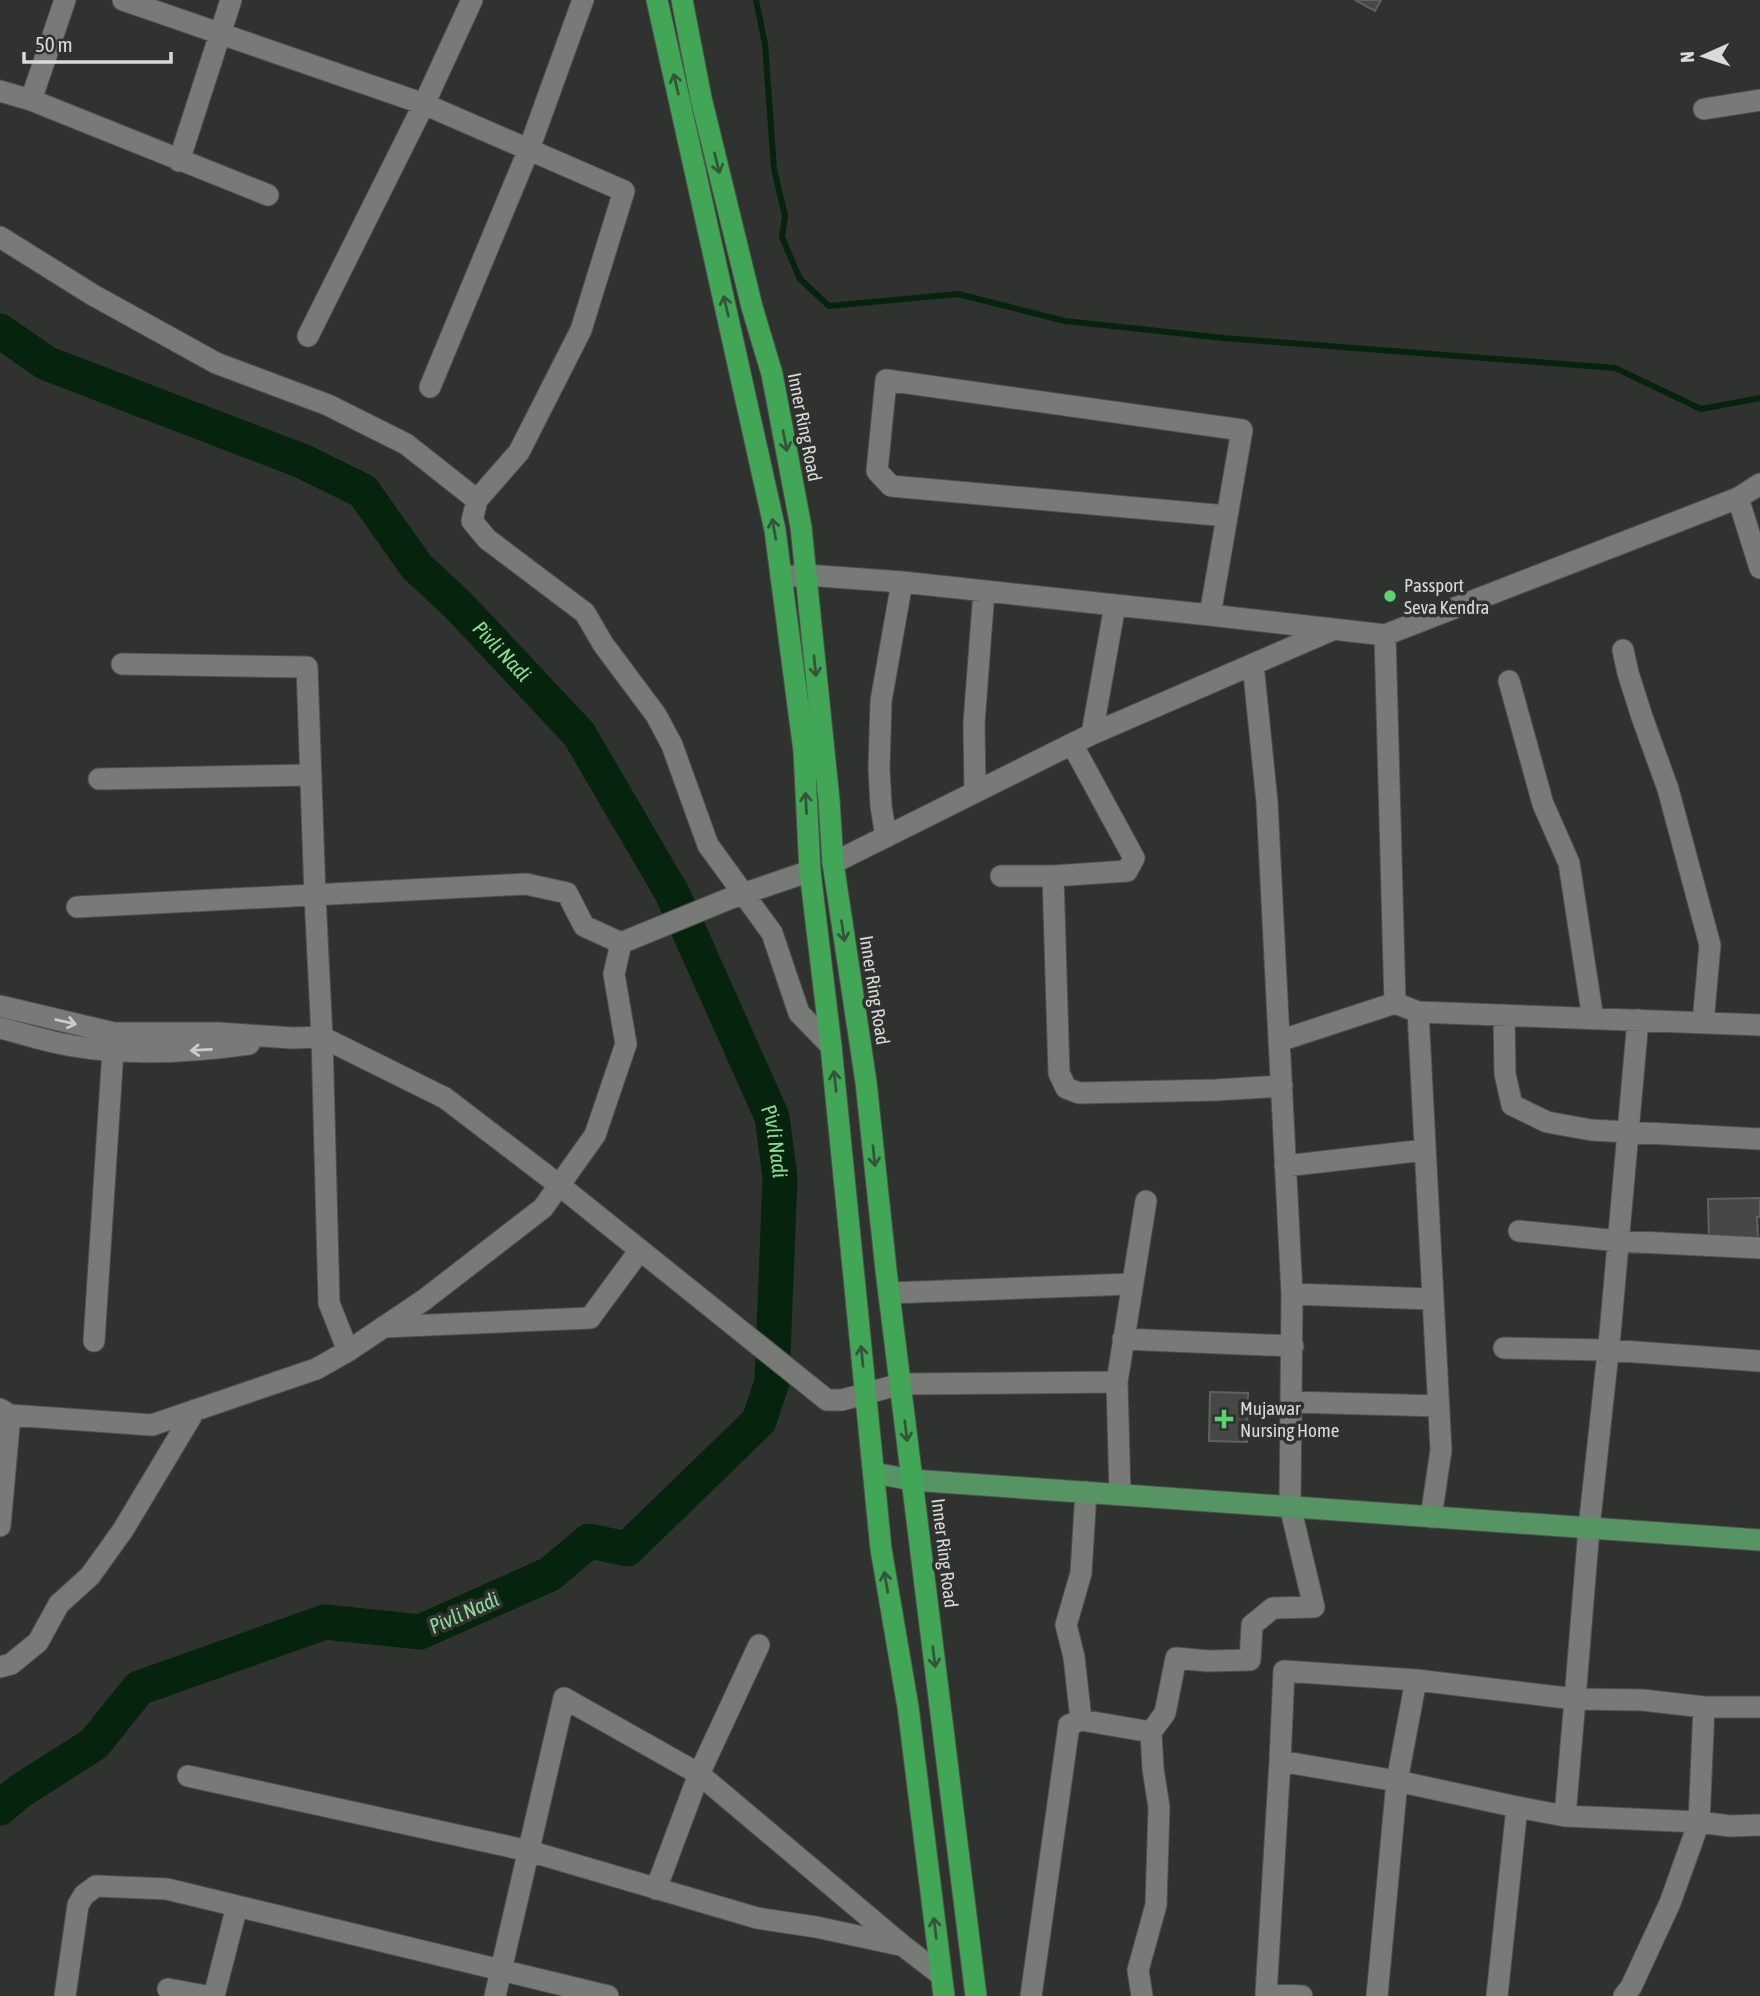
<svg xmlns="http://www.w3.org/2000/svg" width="1760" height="1996" viewBox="0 0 1760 1996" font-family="'Asap Condensed',sans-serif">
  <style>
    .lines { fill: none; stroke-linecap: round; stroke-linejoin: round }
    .stream { stroke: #06240d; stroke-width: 6 }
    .river { stroke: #06240d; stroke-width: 35 }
    .building { fill: #454846; stroke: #5e615e; stroke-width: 2 }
    .street-casing { stroke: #4e504e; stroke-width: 23 }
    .secondary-casing { stroke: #4e504e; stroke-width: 23 }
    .primary-casing { stroke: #4e504e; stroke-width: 23 }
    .highway-casing { stroke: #4e504e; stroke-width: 23 }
    .street { stroke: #777a77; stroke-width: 21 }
    .secondary { stroke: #777a77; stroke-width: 21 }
    .primary { stroke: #579463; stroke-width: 21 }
    .highway { stroke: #41a656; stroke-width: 21 }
    .oneway { stroke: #35553b }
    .oneway2 { stroke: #caccca }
    .poi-dot { fill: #56d671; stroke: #303230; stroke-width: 2.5 }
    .labels { text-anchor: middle; stroke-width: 7; stroke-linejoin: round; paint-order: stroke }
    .street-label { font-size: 19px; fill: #d9dbd9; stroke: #303230 }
    .poi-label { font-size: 19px; fill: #d9dbd9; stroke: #303230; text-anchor: start }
    .water-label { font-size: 21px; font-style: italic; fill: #8bdb97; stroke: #303230 }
  </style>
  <rect width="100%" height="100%" fill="#303230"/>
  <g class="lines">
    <!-- stream -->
    <path class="stream" d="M756,0l9,44 9,125 11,47 -3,21 18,42 29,27 129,-12 107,27 159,17 391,30 86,41 59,-11"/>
    <!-- river -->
    <path class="river" id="s1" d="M0,331l46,32 256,98 61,30 54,76 41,38 121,129 93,159 100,224 8,60 -8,205 -13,39 -132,128 -38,-8 -39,33 -130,58 -95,-10 -186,66 -45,56 -74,47 -20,17"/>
  </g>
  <!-- building -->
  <path class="building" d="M1355,0h26l-6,11z
    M1760,1198v19h-3l1,21 -49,2 -1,-41z
    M1210,1392l38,1 -1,49 -38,-1z"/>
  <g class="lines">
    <!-- street casing -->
    <g class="street-casing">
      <path id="street" d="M65,0l-34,100 237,95
        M123,0l301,104 200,87 -43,139 -62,122 -42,48 -5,21 15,18 98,74 18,31 53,71 16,30 36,100 64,88 27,80 32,33
        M0,91l31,9
        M1704,109l56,-9
        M179,161l52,-161
        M0,237l93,58 123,68 112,42 78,39 71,56
        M308,336l116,-232 48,-104
        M430,387l99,-238 54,-149
        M1227,516l-336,-30 -14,-15 9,-91 356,50 -32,185 175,20 353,-137 22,-14
        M781,577l25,-2 96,7 213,23
        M1385,635l10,368 23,9 342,13
        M1623,650l5,23 14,44 26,72 42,156 -7,78
        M122,664l185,3 8,229 7,141 7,266 19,48
        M1509,681l34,123 26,59 24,156
        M1092,734l23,-129 95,10
        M99,779l212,-4
        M975,792l-1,-69 10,-132
        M886,837l-5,-31 -2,-38 2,-67 21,-119
        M833,863l259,-129 240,-104
        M1001,876h52l6,197 7,15 13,5 137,-3 66,-4
        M1053,876l74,-5 7,-13 -62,-114
        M77,907l449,-23 41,9 17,33 37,17 110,-45 79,-27
        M1418,1012l23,438 -10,67
        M1504,1015l1,59 7,31 35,17 44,8 169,9
        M1279,1041l116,-38
        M1285,1166l140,-16
        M1519,1231l100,10 141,7
        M889,1293l243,-9
        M1292,1294l139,5
        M383,1327l207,-9 50,-68
        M1123,1339l170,7
        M94,1341l20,-306
        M1504,1348l104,2 152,11
        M1117,1382l3,112
        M901,1384l216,-2 29,-181
        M1292,1402l147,4
        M0,1409l10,6 142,10 164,-56 32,-18 76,-51 119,-92 52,-73 31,-91 -12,-70 7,-31
        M1086,1492l-5,81 -15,52 8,32 7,63 70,12 2,37 6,38 -3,98 -18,65 4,26
        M0,1526l10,-111
        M0,1667l11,-3 27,-22 21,-38 31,-28 33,-46 72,-120
        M1704,1707l-62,-7 -67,-1 -10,117 134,6 5,-115h56
        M1151,1732l14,-19 11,-55 32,3 42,-1 2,-35 21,-17 41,-1 -24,-101 2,-212 -25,-492 -14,-138
        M1280,1761l-14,233 36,2
        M188,1776l341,75 228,67 59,9 84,18
        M1517,1807l-120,-26 -117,-20 4,-90 132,9 159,19 14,-171 21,-194 28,-314
        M656,1889l43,-115 60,-129
        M168,1989l38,7
        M65,1996l13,-91 6,-10 12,-9 71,3 441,107
        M214,1996l23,-90
        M495,1996l69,-298 135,76 203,171 39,30
        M1031,1996l38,-271 12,-5
        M1377,1996l20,-215 19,-101
        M1497,1996l20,-189 48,9
        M1624,1996l7,-9 39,-84 29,-81 31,4 30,-1"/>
    </g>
    <!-- secondary casing -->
    <g class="secondary-casing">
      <path id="secondary" d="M1738,498l22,70
        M0,1006l114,27h104l75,5 29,-1 123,61 114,87 268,215h15l59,-16
        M0,1028c24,6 48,14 73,18 57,10 119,6 176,-2"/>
    </g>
    <!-- primary casing -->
    <g class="primary-casing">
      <path id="primary" d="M874,1473l38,7 848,60"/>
    </g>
    <!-- highway casing -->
    <g class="highway-casing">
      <path id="highway" d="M657,0l118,530 29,221 6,120 21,175 50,503 27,158 36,289
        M682,0l19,98 51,209 20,67 29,153 28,273 4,63 33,219 20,188 90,726"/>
    </g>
    <!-- street -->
    <use href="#street" class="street"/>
    <!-- secondary -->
    <use href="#secondary" class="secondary"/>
    <!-- primary -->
    <use href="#primary" class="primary"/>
    <!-- highway -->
    <use href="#highway" class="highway"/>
  </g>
  <!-- one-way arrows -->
  <defs><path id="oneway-shaft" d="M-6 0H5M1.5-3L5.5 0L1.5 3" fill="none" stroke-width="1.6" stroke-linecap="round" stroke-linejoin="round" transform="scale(1.75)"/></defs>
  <g class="oneway">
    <use href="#oneway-shaft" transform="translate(676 84) rotate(-103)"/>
    <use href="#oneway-shaft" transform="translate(717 163) rotate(76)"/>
    <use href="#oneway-shaft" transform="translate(726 306) rotate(-103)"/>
    <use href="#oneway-shaft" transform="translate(785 441) rotate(79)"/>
    <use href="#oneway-shaft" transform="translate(774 529) rotate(-100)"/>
    <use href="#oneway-shaft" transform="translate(815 666) rotate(84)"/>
    <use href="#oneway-shaft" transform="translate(806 803) rotate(-93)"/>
    <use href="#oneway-shaft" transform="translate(843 931) rotate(81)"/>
    <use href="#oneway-shaft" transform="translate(835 1081) rotate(-96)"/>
    <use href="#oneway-shaft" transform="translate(874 1156) rotate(84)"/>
    <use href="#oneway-shaft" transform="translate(862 1356) rotate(-96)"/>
    <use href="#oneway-shaft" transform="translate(906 1431) rotate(83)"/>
    <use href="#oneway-shaft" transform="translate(886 1582) rotate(-100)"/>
    <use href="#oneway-shaft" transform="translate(934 1657) rotate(83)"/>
    <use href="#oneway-shaft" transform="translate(935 1928) rotate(-97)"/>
  </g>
  <g class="oneway2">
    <use href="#oneway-shaft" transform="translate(66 1022) rotate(13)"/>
    <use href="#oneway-shaft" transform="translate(201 1050) rotate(177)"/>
  </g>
  <!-- markers -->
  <g class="poi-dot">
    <circle cx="1390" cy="596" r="7"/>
    <path d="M1220.5 1408.5h7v7h7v7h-7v7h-7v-7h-7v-7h7z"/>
  </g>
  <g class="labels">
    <!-- street labels -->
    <g class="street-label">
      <text transform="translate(805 427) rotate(79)" y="7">Inner Ring Road</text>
      <text transform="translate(875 990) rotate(81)" y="7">Inner Ring Road</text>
      <text transform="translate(945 1553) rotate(83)" y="7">Inner Ring Road</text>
    </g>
    <!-- poi labels -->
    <g class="poi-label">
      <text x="1404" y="592">Passport<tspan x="1404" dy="22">Seva Kendra</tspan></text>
      <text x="1240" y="1415">Mujawar<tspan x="1240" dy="22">Nursing Home</tspan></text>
    </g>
    <!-- water labels -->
    <g class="water-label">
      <text dy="7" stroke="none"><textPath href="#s1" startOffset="611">Pivli Nadi</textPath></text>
      <text dy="7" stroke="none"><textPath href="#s1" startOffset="1178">Pivli Nadi</textPath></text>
      <text transform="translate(464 1613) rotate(-24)" y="7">Pivli Nadi</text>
    </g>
  </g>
  <!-- north arrow -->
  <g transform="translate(1704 56) rotate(267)" stroke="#303230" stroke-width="5" paint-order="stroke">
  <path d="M0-5L12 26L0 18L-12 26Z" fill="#d9dbd9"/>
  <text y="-10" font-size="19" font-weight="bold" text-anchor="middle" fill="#d9dbd9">N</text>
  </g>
  <!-- scale -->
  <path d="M24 52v10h147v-10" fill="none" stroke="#d9dbd9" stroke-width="3.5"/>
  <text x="35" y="52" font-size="21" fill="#d9dbd9" stroke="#303230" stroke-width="5" paint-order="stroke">50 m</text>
</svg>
